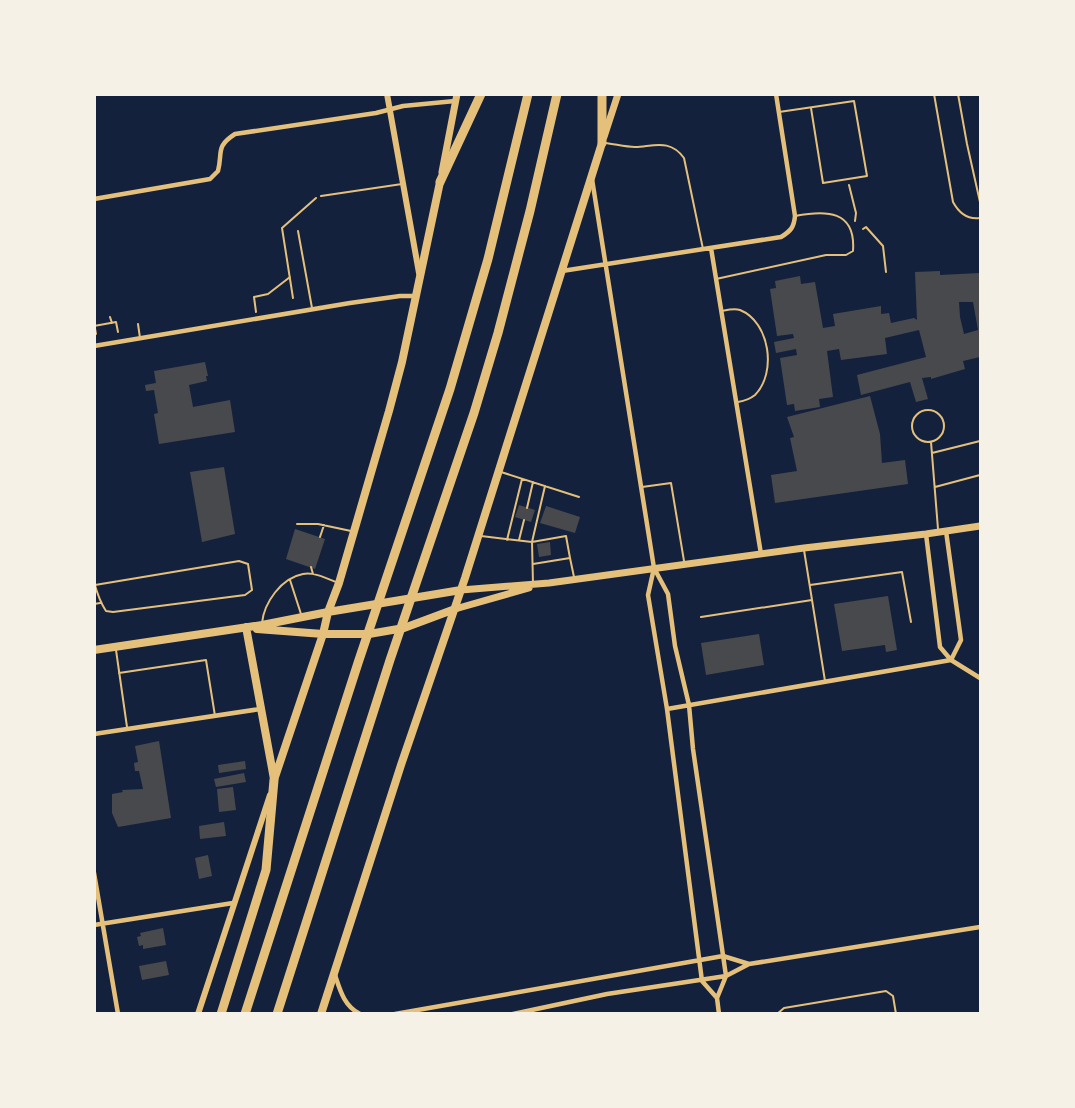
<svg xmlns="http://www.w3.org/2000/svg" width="1075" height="1108" viewBox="0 0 1075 1108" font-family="'IBM Plex Serif',serif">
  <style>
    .building { fill: #48494c; fill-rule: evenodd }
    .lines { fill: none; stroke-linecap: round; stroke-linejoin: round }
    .path { stroke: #e5c07b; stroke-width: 2 }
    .service { stroke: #e5c07b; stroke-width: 2 }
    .minor { stroke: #e5c07b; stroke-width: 4.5 }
    .tertiary { stroke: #e5c07b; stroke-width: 6 }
    .secondary { stroke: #e5c07b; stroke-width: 7 }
    .primary { stroke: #e5c07b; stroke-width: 8 }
    .motorway { stroke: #e5c07b; stroke-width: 9 }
  </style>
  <rect width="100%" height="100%" fill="#14213d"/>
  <!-- building -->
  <path class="building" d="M940,271v4l40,-2v84l-17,4 2,8 -34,10v-2l-9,1 6,21 -12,3 -6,-20 -49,13 -4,-20 69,-18 -7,-27 -34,8 2,16 -46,6 -2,-11 -12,2 6,46 -14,2 1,8 -25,4 -1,-7 -7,1 -7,-47 17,-3 -1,-6 -20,4 -2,-11 20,-4 -1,-4 -16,2 -7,-47 6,-1 -1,-7 25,-5 1,8 14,-2 8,46 12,-2 -2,-12 48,-8v8l8,-1 2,10 23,-5 3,2 -2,-48zM959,302h14l5,28 -14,4 -4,-17z
    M205,362l3,14h-2l1,5 -18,4 4,22 37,-7 5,32 -76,12 -5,-30 4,-1 -4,-23 -8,1 -1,-6 11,-2 -2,-12z
    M870,396l10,38 2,29 23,-3 3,24 -133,19 -4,-28 26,-4 -7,-33 4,-1 -7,-20z
    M224,467l11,67 -33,8 -12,-70z
    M519,505l16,5 -4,12 -16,-5z
    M546,506l34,11 -5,16 -35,-10z
    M295,529l30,10 -10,30 -29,-10z
    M550,542l1,13 -12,2 -2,-13z
    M888,596l9,54 -11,2 -1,-7 -43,6 -8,-47z
    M759,634l5,31 -58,10 -5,-32z
    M159,741l12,77 -53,9 -6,-14v-19l11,-2 -1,-2 21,-1 -4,-18h-4l-1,-8 4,-1 -3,-16z
    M245,761l1,8 -27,4 -1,-8z
    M244,773l2,9 -30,5 -2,-8z
    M233,787l3,23 -17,2 -2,-23z
    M224,822l2,14 -26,3 -1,-13z
    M208,855l4,21 -13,3 -4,-21z
    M163,928l3,17 -23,4v-4l-4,1 -2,-9 4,-1 -1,-3z
    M166,961l3,14 -27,5 -3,-14z"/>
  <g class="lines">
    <!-- path -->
    <path class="path" d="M849,185l7,28 -1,8
      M863,229l3,-2 17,19 3,26
      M293,298l-11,-70 34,-30
      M256,312l-2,-15 14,-3 22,-17
      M110,317l2,6
      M94,323l2,11
      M94,326l22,-4 2,10"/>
    <!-- service -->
    <path class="service" d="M934,94l19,108c6,11 14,18 27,16
      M958,94l9,50 13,58
      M779,112l75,-11 13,75 -44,7 -12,-75
      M605,143c10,1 20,4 30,4 20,-1 35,-8 49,11l19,91
      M321,196l81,-12
      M298,231l14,77
      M716,279l110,-24h20l7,-4c3,-41 -27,-41 -58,-35
      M721,311c6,-1 13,-3 19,-1 30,12 37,63 15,85 -5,4 -11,6 -17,7
      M138,324l2,14
      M912 426a16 16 0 1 1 32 0a16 16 0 1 1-32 0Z
      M931,442l7,87
      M932,453l48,-12
      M501,472l78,25
      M545,486l-13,56 34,-6 4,22
      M642,487l29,-4 13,78
      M935,487l45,-12
      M527,508l6,-26
      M297,524h21l33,7
      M481,536l51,6 1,42
      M320,537l4,-12
      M507,540l15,-61
      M519,540l5,-20
      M804,550l21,131
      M533,564l37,-6 4,19
      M311,567l2,7
      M290,580l11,34
      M94,582c3,11 6,20 12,29l7,1 132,-17 7,-5 -4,-26 -9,-3 -144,24
      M810,585l92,-13 9,50
      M94,604l6,-1
      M701,617l111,-17
      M262,623c2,-20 19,-45 41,-49 11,-2 23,4 33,8
      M116,650l11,77
      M119,673l87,-13 9,56
      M777,1014l7,-6 102,-17 7,5 3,18"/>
    <!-- minor -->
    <path class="minor" d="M592,179l62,389 -6,27 19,114 35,272 15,17 2,16
      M94,199l116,-20 8,-8c5,-19 -3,-24 17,-37l141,-21 27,-7 52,-5
      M711,248l50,306
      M562,271l219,-34c10,-6 13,-10 14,-21l-19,-122
      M94,346l256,-43 50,-7h16
      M946,531l15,109 -10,20
      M926,534l14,113 11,13 29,18
      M654,568l14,26 7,52 14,59 4,44 33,227 -9,22
      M667,709l284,-49
      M94,734l166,-25
      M94,873l24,141
      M94,925l139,-22
      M335,975c5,15 9,31 25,39
      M395,1014l328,-58 26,8
      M513,1014l94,-20 119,-18 23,-12 231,-37"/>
    <!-- tertiary -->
    <path class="tertiary" d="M387,94l32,179
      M198,1014l72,-219"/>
    <!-- secondary -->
    <path class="secondary" d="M604,137l14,-43
      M442,172l15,-78
      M461,590l88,-7 255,-35 122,-14 54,-8
      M455,609l74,-21"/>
    <!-- primary -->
    <path class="primary" d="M246,627l28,152
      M257,629l66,5h46l35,-6 51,-19
      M94,650l168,-25 66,-13 133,-22
      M274,780l49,-146 5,-22 11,-29 50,-172 13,-49 38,-180
      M321,1014l80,-249 64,-187 137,-435"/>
    <!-- motorway -->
    <path class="motorway" d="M602,94v49
      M440,182l41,-88
      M221,1014l45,-144 8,-90
      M245,1014l113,-351 92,-274 38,-130 40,-165
      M277,1014l113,-354 84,-247 24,-80 32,-122 27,-117"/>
  </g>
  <!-- border -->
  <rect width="1075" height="1108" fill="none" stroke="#f6f1e7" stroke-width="192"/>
</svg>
